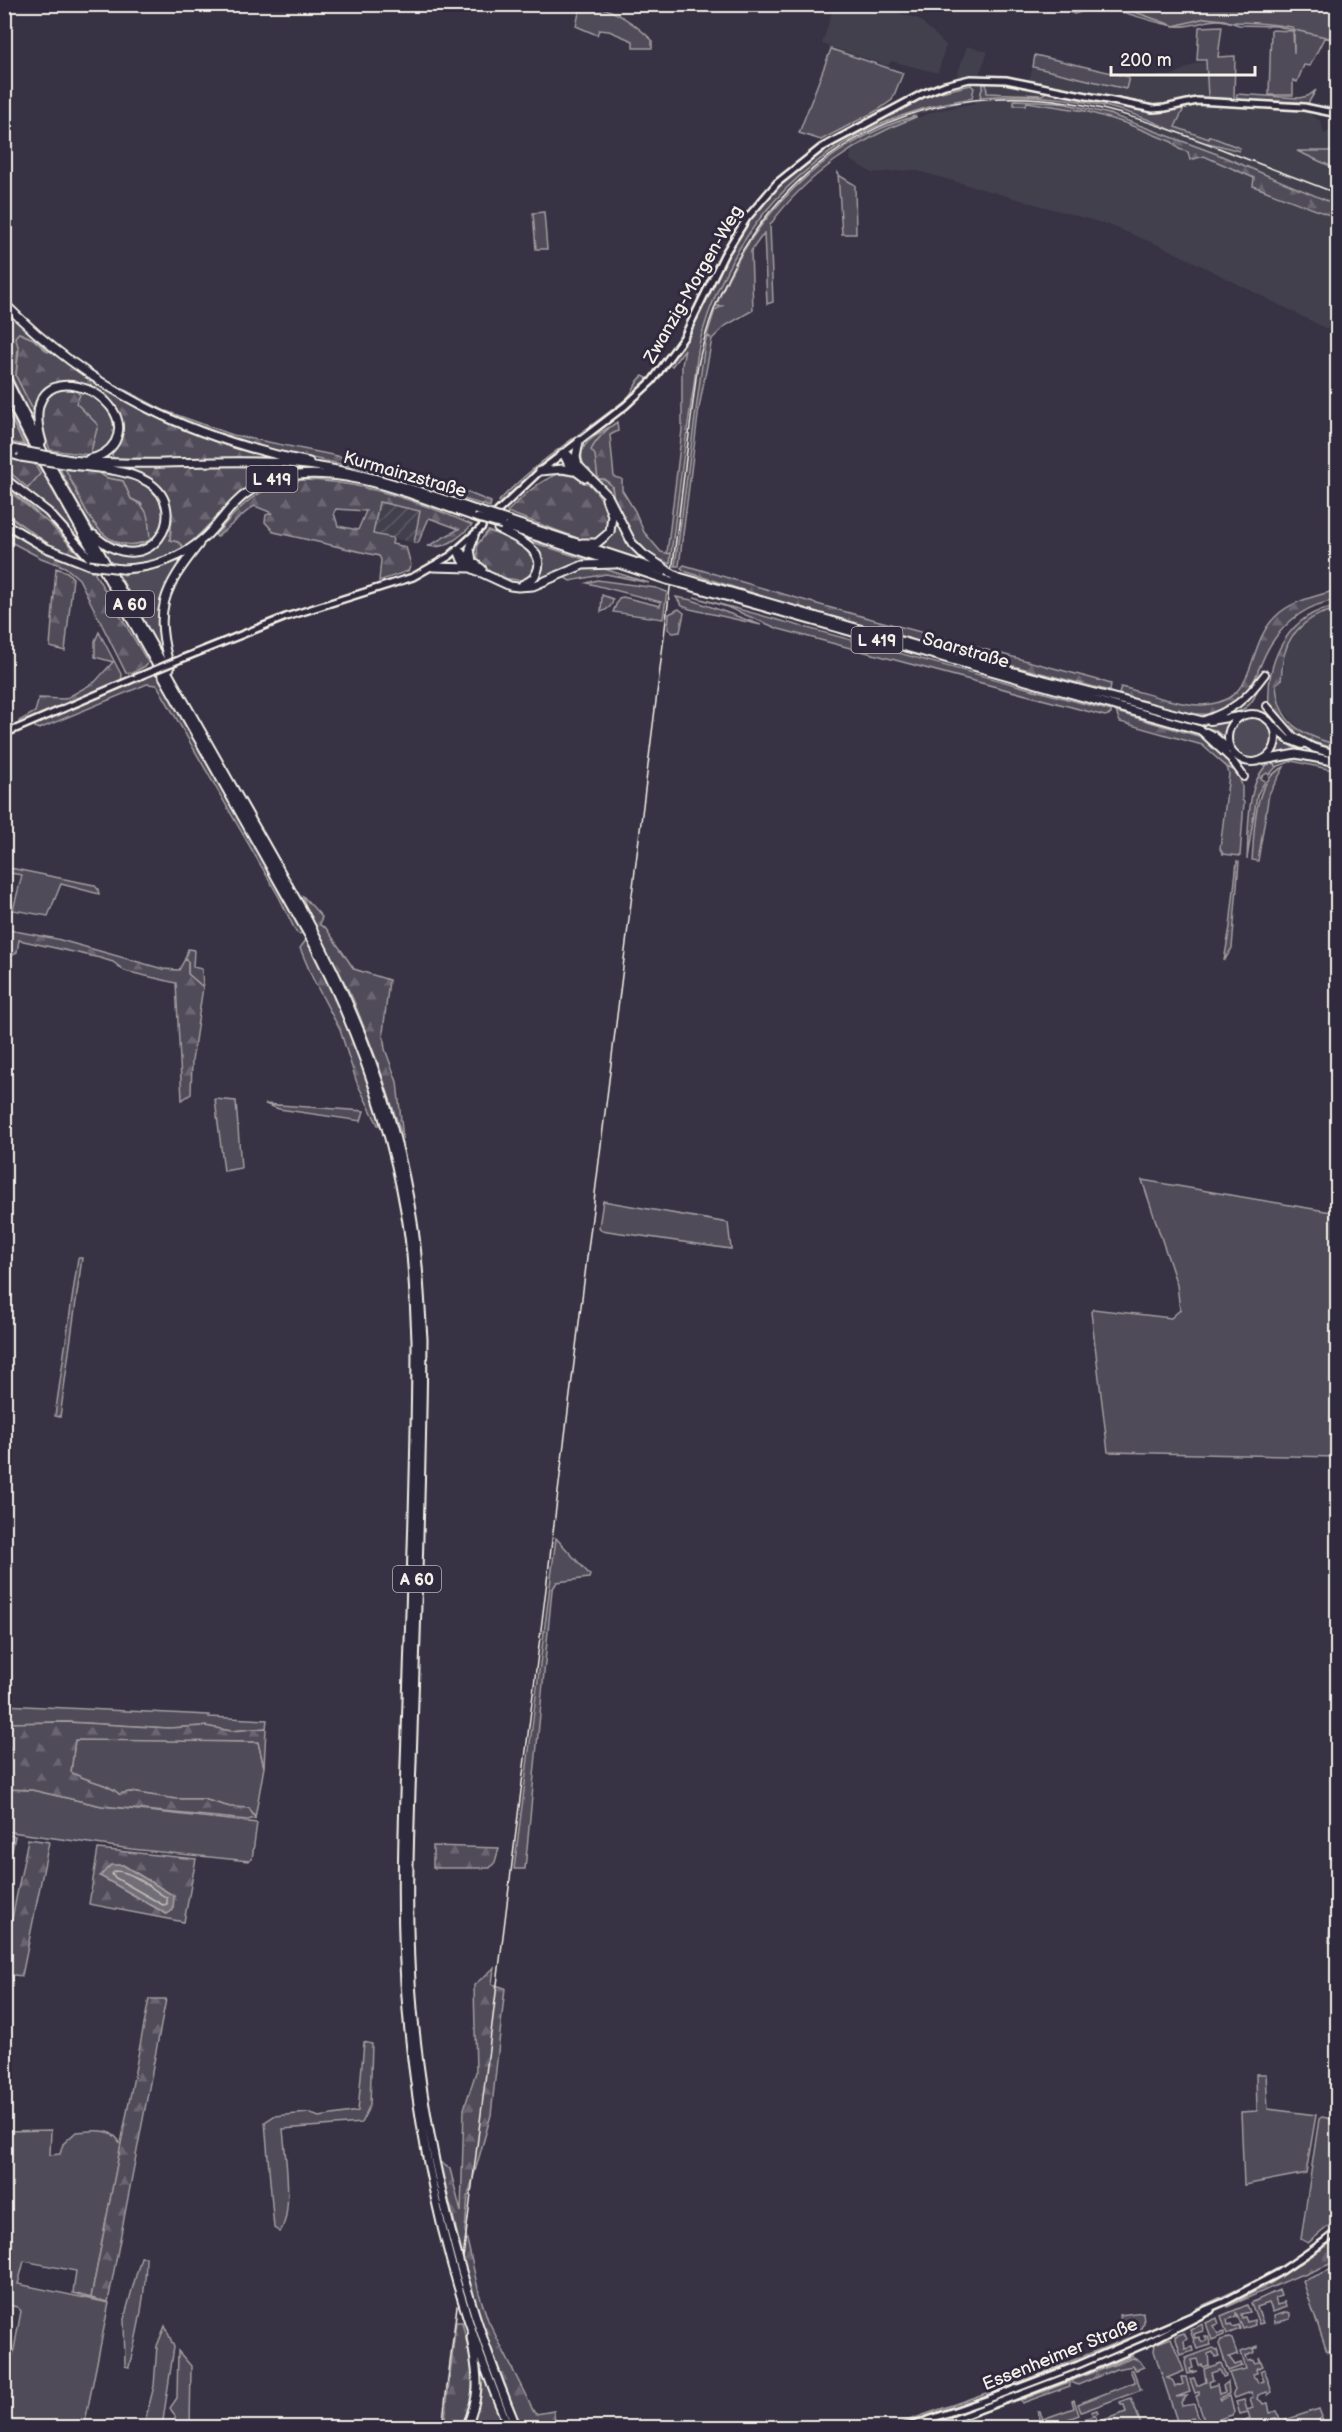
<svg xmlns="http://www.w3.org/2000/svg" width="1342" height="2432" viewBox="0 0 1342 2432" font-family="'Balsamiq Sans',sans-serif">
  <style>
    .built { fill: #433f4e }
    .industrial { fill: url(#industrial-furrows) }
    .green { fill: #504b59; stroke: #a29ea0; stroke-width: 1.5 }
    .forest { fill: url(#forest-firs); stroke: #a29ea0; stroke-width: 1.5; fill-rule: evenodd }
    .water { fill: #726e77; stroke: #a6a2a4; stroke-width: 1.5 }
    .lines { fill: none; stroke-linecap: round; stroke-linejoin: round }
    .shore { stroke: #c0bdbb; stroke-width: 1.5 }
    .stream { stroke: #a6a2a4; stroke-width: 1.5 }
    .secondary-casing { stroke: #f4f1e8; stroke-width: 10 }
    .primary-casing { stroke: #f4f1e8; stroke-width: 10 }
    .highway-casing { stroke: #f4f1e8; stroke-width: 11 }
    .secondary { stroke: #2f2a3d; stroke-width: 5 }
    .primary { stroke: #2f2a3d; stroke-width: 6 }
    .highway { stroke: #2f2a3d; stroke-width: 7 }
    .rail { stroke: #f4f1e8; stroke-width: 1.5 }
    .secondary-bridge-casing { stroke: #f4f1e8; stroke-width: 10; stroke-linecap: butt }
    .highway-bridge-casing { stroke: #f4f1e8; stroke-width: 11; stroke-linecap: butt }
    .secondary-bridge { stroke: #2f2a3d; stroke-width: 5 }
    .highway-bridge { stroke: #2f2a3d; stroke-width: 7 }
    .labels { text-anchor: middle; stroke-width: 6; stroke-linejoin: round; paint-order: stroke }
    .shield { fill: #2f2a3d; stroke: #b9b5b5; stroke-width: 1.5 }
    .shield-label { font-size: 16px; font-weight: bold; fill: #f4f1e8 }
    .street-label { font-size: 18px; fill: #f4f1e8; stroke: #2f2a3d }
  </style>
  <defs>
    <pattern id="industrial-furrows" width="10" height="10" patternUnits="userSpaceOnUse" patternTransform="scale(1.5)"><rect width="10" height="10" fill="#433f4e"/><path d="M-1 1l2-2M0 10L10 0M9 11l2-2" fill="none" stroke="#5f5b68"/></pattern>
    <pattern id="forest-firs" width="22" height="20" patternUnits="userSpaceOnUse" patternTransform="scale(1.5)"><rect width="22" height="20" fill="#504b59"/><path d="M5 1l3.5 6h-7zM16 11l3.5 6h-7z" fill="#6a6571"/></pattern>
  </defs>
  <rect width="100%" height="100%" fill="#373244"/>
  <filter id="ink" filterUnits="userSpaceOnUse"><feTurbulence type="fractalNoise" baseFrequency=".0167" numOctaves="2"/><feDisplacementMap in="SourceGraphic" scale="12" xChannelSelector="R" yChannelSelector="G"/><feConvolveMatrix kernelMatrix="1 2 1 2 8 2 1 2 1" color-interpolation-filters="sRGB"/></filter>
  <g filter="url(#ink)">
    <!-- built -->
    <path class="built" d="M869,5l50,14 27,26 -8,28 -47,-12 -3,5 -66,-22 12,-39z
      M967,46l21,6 -9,23 -23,3z
      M1206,62v43l86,5 16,3 13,8 3,13 9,-5v-6l4,-3v214l-169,-85 -59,-24 -195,-55 -42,3 -22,-13 1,-9 7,-6 31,-17 46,-17 40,-8 -1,-2 -40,9 -34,10 -53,27 -37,27 -39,38 -32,47 -16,30 -18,54 -30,223 -5,-2 31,-226 17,-48 15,-32 19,-30 47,-53 49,-36 28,-15 50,-17 48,-10 2,-16 25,1 26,5 6,-20 93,22 3,-12 44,-2 23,-12z
      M1337,610v135l-29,-8 -6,-5 -24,-28 -2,-20 7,-10 3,-25 11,-18 20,-16z
      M456,2301l2,9 -14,117 -4,1z
      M1337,2347v36l-10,-31z"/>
    <!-- industrial -->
    <path class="industrial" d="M379,502l42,9 -7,32 -41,-9z"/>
    <!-- green -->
    <path class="green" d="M581,4c26,0 52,18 71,36v8h-19v-7l-24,-10 -10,-1 -2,5 -21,-9z
      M1051,4l286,1v34l-13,-1 -14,28 -6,-1 -7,17 -4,-2v15h-24l2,-65 22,1 1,22v-24l-2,-2c-20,-3 -40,-5 -61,-5 -4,0 -8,-2 -13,-2 -14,0 -28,8 -42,6 -40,-5 -61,-26 -102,-12z
      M1222,26l-4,31 17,-1 -1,44 -26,-2 -2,-38h-9l2,-33z
      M831,49l72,24 -11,27 -14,10 -57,30 -22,-7z
      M1035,55l94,22 -3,12 -93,-22z
      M986,82l1,11 55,2 6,-4 107,21 25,-4 3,2 -8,17 34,12v-3l31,12 -1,3c-10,-3 -21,-6 -31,-8 -18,-3 -45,-18 -64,-25 -52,-19 -110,-25 -164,-21l3,-12z
      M971,85l3,3 -2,10c-136,21 -233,107 -271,239 -5,17 -5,36 -8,54 -9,54 -15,109 -22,163l-4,-1 15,-123v-65l3,-16 -13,17 -3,-1c24,-34 37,-73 57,-109 43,-81 112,-116 190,-156l16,-6z
      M1316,90l-9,15 -7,-3 -64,-2 1,-6 62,4 9,-2z
      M915,116l1,1c-56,21 -111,59 -146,108l3,77 -6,2 -3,-71 -13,18 2,59 -28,16 -13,13 -13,69 -20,158h-4l30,-223 2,-6 4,1 -4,-3 8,-25 7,-4h-6c35,-88 107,-163 199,-190z
      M1297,151h36l4,10v8z
      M838,173l2,3 15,9 1,49h-14z
      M544,212l3,37h-11l-3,-36z
      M4,307l47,43 -2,2 -16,-13 -14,-6 -3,43 17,34 3,-2v19l-31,-64z
      M643,376l4,2 1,3 -11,12 -96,72 -40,38 -2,-2c38,-41 85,-68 128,-103 7,-6 8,-17 16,-22z
      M79,388c21,9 44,26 33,52 -3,9 -12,13 -22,15l-14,-52 -1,-12z
      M4,402c27,53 57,104 88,155l-48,-52 -39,-31v-6l23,20 12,-14 -35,-66z
      M609,427l-5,9 -9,6 3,37c13,1 15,8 16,20 -11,-13 -44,-35 -28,-55 6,-7 16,-12 23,-17z
      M59,467l6,1c14,28 27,68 59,78l18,-42 -11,-5 -8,-18 -16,-3 -8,-5c16,2 35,3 49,12 40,27 -2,93 -49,50 -11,-9 -32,-53 -40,-68z
      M4,481l42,33 39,44 -2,1 -51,-51 -27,-21z
      M4,513l55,38 -26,-14 -28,-18z
      M615,513l18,34 12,14 -49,-16c16,-6 19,-16 19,-32z
      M169,518l3,1 -2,21 8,2 7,6c-21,13 -42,17 -67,18l6,9 39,-9 27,-14c-19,22 -33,46 -32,76 1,9 4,20 5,27l-41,-75 -23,-36c12,8 34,18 49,6 8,-7 15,-22 21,-32z
      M526,540l67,22 -16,2 -42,18 2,-5 -4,-31z
      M598,567l51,16 -43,-9 -36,7 -8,-5 20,-7z
      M597,580l59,8 11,4 -4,27 -50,-7 6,-14 4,-1 37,9 1,-4 -74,-19z
      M602,595l11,4c0,7 -6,11 -12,13z
      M676,597l16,3 69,25 -71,-16 -8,-3z
      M694,597l417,114v3l-6,2 -326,-87 -52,-22z
      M154,674l3,1 4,5 141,253 -3,1 -3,-2 -17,-35 -122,-212 -10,-1 -108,45 -4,-2 1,-3z
      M1259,685c-6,24 -18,27 -40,32l21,-12z
      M1232 738a20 20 0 1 1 40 0a20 20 0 1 1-40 0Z
      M1232,720l-6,19 -11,-9 -23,-6h25z
      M1278,737l14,10 45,13 -42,-8 -23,4z
      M1272,761l4,6 -7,8 -2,-2 -7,5 5,3 -8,14 -10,64c2,-29 -2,-81 25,-98z
      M1227,767l11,5 4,14v14l2,2 -4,54 -17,-2 -3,-5 9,-75z
      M1284,767l-15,27 -11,67 -6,-1c3,-30 0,-79 32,-93z
      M1237,861l2,1 -7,86 -8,13 6,-34z
      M5,867l89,18 4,4 1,5 -38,-10 -13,32 -35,-6 9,-35 -17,-3z
      M188,949l6,1 -1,17 9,2 1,18 -15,-13v-12l-3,-3z
      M215,1099l21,2 5,67 -17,3z
      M265,1104l99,7 -3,10 -82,-12z
      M1142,1180l195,33v244l-229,-5 -17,-140 2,-3 78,9 9,-8 -3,-25z
      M603,1201l125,22 3,26 -130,-19 -2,-3z
      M78,1258h4l-22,159 -5,-1z
      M556,1538l34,37 -1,3 -32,4 -5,8 -27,279h-11z
      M4,1705l205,10v2l58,3 -1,8 -35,3 -26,-5 -37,2 -101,-6 -62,1z
      M75,1739l183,3 6,25 -9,51 -6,-10 -19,-1 -27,-8h-27l-46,-7 -11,2c-12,-12 -33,-12 -48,-21z
      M5,1789l27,1 70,16 155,17 -5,36 -3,2 -118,-12 -126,-18z
      M1335,1855h3l-1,88 -8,-1 4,-85z
      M364,2042l8,2 -2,61 -9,18 -78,6c2,25 11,83 -3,103l-6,-4 -9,-106 9,-6 35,-3 10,4 39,-6z
      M1256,2074h10l2,35 48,6 -10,58 -62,12 -3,-73 16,-1z
      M1322,2117l15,3v99l-29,24 -7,-4 18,-120z
      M51,2130l-1,25 10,-1 3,-10 13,-12c17,-1 37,-6 45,13l-30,153 -18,-5 3,-22 -52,-10 -6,23 91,19 -25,124h-79v-28l16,-88 -4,-4 -12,-3 -1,-173z
      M1337,2225v5l-40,30 -36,22 -62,28 -2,-2c50,-22 100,-46 140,-83z
      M141,2257h5c0,37 -8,74 -17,110l-4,-1 -1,-47z
      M1337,2267v80l-10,5 -24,-71z
      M1279,2290l2,6 -6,2 2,7 7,-2v-2l2,6 -13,5 -4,-9 -12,4 6,16 -4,1 -8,-21z
      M1247,2305l3,7 -9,2 1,4 3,-1 2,5 7,-2 1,5 -12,4 -7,-17v4l-9,4 1,5 3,-1 2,3 6,-2 1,4 -13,5 -6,-18z
      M1143,2312l1,11 -3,5 -19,9 -2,-22z
      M1287,2312l3,1v6l-15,4 -1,-7z
      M1217,2318l2,6 -6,2 5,8 6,-2v3l-12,5 -6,-17z
      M1202,2324l1,7 -9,3 1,4 4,-1 3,5 5,-2 -2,-4h3l3,9 -14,4 -7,-19z
      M165,2326l9,21 -12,80h-32l14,-2 10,-39 3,-40z
      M1184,2333l3,6 -3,2 1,8 7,-2 1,4 -12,4 -6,-19z
      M1128,2338l2,3 -100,40 -134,46 -1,-2 134,-47z
      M1171,2338l13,33 -17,7 5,2 3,7 8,-3 -2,-7h5l4,15 -14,5 11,-1 -6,6 1,4 12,-2 6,18 -4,2 -3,-7 -8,4 2,6h-8l-25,-76 1,-7z
      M1229,2338l3,1 6,17 -1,-2 -8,3 6,8 6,-2 1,3 -14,5 -9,-27 2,-4z
      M1258,2346v2l-4,1 1,3 -9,4 2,5 5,-1 1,3 6,-1 -1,-5 4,9 -7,3 1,4 -4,1 1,4h2l2,5 6,-2 -4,-10 4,-2 8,23 -4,3 -1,-3 -9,3 -1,4 4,2 2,3 5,-1 2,10 7,-2 4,13 -4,3h-3l5,-1 -3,-7 -31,8 -2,-6 7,-3 -2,-6 -8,2 -4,-12 8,-2 3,10 6,-2 -3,-10 3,-1 -2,-5 -16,6 -2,-5 2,-4 -6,-16 17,-4 -5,-17z
      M1213,2348l4,2 2,6 -4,1 -2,-5 -5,2 1,11 -6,2 -1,-2 -3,1 -2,-7 -6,1 2,8 -3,1 1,3 6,-1 -9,3 -3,-11 1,-5z
      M178,2351l13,15 -1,61h-14l-1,-11 -5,-8 7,-10z
      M1133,2356l-105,41 -53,17 148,-57z
      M1221,2363l5,13 -3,1 -3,-7 -9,3 2,7 -4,2 1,5 7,-3 2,10 6,-2 -2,-6 5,-4 1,12 -10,4 1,2 10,-4 4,16 -2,3 -25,8 -3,-3 -8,-24 3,-1v-3l-4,1 -5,-14 4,-1 3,8 9,-4 -2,-13z
      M480,2368l24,59 -35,1 11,-30z
      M1130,2370h3l8,20 -60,22 -3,-8 57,-22z
      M1131,2398l11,29h-55l-3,-8 9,-3 -2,-4 6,-2 1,3 -3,2 3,7 28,-10 -2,-7h-3l-1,-3z
      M1074,2400l5,15 -11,4 3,8h-12l-2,-6 -15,5 -4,-14h2l3,7 31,-11 -2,-7z
      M1319,2409l3,8c-7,10 -25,11 -37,10v-7z"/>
    <!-- forest -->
    <path class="forest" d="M1014,100l44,2 51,12 108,40 120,51v13l-84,-32 1,-8 -50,-22 -14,4 -2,-8 -9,-3 -7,-7 -47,-19 -40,-12 -58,-9 -1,3h-12z
      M19,333l14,6 15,13 3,-2c64,49 132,83 210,105v4l-145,1 -4,-4c1,-11 10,-19 9,-31 -1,-28 -43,-53 -68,-40 -11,7 -12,19 -20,25l-17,-34 3,-27 -4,-12z
      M110,382l53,28 70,25 144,29 82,25 32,13 -1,5 -121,-37 -119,-25 -52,-17 -45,-20 -45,-24z
      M58,388h21l-4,2 5,5 -4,8 22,22 -8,30 -40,-5c-9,-25 -16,-44 8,-62z
      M5,408l19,37 -19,-4z
      M617,422l1,9 -8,4 4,42 8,2v11l13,21 9,21 17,20 10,2 -1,10 -18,-8 -17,-15 -21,-42 -2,-13 -7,-7h-7l-3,-24 -4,-5c5,-10 16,-22 26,-28z
      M4,455l30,8 6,11 -12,14 -23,-20z
      M221,464l73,2 1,4c-55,11 -71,43 -110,78l-7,-6 -8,-2 2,-21 -3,-1c0,-26 -14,-37 -36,-45v-7z
      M65,468l34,5 8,5 16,3 8,18c20,9 17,21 19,41 -50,21 -66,-36 -85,-72z
      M558,474c8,1 17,1 24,5 25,15 46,66 -2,60l-73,-27c16,-16 30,-30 51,-38z
      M297,480c58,-1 122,21 175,45 -12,12 -27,25 -44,21l31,-17 -30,-11 -11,25h-4l6,-32 -41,-9 -6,32 20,4 -1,6 14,3 5,18 -3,6 -29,10 2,-21 -2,-4 -105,-24 -9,-10 1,-7 6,-2 -17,-7 -4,2 -34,29 -2,-2c26,-29 40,-47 82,-55zM336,509l30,2 -8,19 -20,-4 -4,-13z
      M4,487l47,38 32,34 -24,-8 -54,-38z
      M4,529l41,24 49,19 54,90 -1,3 -14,8h-7l-47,-94 -14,-12 -24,-9 -36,-19z
      M488,531c19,7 43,14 47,36l-8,12c-17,4 -35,-5 -49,-17l-1,-17z
      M684,565l140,41 274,74 13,4 -1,7 -197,-51 -155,-45 -71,-23 -6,-4z
      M56,568l11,4 6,6 -8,73 -15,-4z
      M1337,590v10c-28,4 -50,19 -66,44 -16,25 -13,47 -42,62 -5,3 -11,7 -17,8 -23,3 -70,-13 -93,-20l2,-7c22,5 60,19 81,18 58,-3 42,-57 73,-88 15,-16 42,-21 62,-27z
      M1337,606v4c-22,2 -46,19 -52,42 -3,9 -3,20 -4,28l-5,4c2,41 27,51 61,61v4c-40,-10 -41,-13 -68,-44 -3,-46 20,-92 68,-99z
      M679,609l5,4 -4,19 -7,1 -5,-4 1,-15z
      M99,632l23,44 -1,4 -101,44 -1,-3 16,-9 4,-14 26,1 30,-17 18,-20 -18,-5v-16z
      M1116,712l89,26 27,25 6,9 -11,-5 -25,-22 -82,-23z
      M1290,757l47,10v4l-45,-10 -16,6 -4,-6z
      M302,895l20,22 -2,8 6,3 28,41 35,11 -6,53 2,16 12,33 6,57 -25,-76 -25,-64 -47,-93z
      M4,929l53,10 106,30 16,1 6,-11 3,3v12l15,13 -11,74 -1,33 -9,6 -6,-117 -51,-12 -12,-9 -13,-4 -81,-18 -2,12 -4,3 -4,-2 -4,-11z
      M306,940l21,38 21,46 33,101h-3l-21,-42 -17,-53 -27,-51 -13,-31z
      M67,1722l101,6 37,-2 26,5 35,-3 -2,39 -6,-25 -183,-2 -4,32c16,10 36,10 48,22l11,-2 46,7h27l27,8 19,1 6,10 -7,2 -146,-14 -70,-16 -27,-1v-22l3,-1 1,-12 -4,-1v-30z
      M5,1834l10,2 -3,15 -7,-2z
      M28,1839l21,3 -27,134 -17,-2 -1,-15z
      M433,1846l66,2 -4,14 -5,6h-55l-2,-1z
      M98,1849l98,10 -12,63 -95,-18zM123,1865l51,31 -8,18 -65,-38 9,-10z
      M494,1968l-2,16 13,4 -14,127 -23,81 -3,35 14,62 9,27 46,92 2,2 18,-3 1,16h-34l-48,-128 -33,-137 10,7 11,43 3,-103 12,-37 -2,-87z
      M149,1999h17l-58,303 -17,-4z
      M1337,2239v22l-33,14h-4l-73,32 46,-25z
      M456,2322h6c9,40 19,66 -1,105l-17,1z
      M1133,2358l7,3 4,6 -8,3 -3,-4 -17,3 -38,16 -6,-2v-3z
      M1069,2382l1,4 -48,17 -1,-3z"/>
    <!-- water -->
    <path class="water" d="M111,1865h12l51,31 -1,14 -6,4 -67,-38z"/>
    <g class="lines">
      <!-- shore -->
      <path class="shore" d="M115,1871c18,0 37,18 52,27v6l-4,1 -49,-28 -2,-3z"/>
      <!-- stream -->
      <path class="stream" d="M1055,4l14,7h9l19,-7
        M1113,4l61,22 31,-8 19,2 15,5 37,1 50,11 12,5"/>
      <!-- secondary casing -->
      <g class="secondary-casing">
        <path id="secondary" d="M497,512l43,-41 85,-65 27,-25 32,-44 40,-82 23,-37 30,-35 44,-35 101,-54 23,-9 25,-6 36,1 147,29 12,-1 32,-7 107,6 34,7
          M181,659l105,-42 127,-40 37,-21 32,-29
          M4,734l136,-58
          M905,2428l84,-29 89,-34 146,-63 55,-29 59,-41
          M931,2428l151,-57 63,-27 66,-34"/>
      </g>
      <!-- primary casing -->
      <g class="primary-casing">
        <path id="primary" d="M1267,706l27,31 20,11
          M1228 738a24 24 0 1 1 48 0a24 24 0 1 1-48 0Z
          M1202,721c31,-11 43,-20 63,-47
          M1210,721l29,-5
          M1274,726l13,13 15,6
          M1200,730l31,29 13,18
          M1206,732l8,4 15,13"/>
      </g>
      <!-- highway casing -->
      <g class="highway-casing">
        <path id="highway" d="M4,303c87,88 185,135 305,159
          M4,374l43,85 258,456c51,95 90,193 107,301 7,40 8,82 11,123 -1,131 -6,262 -10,393 -3,93 -8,185 0,277 13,144 48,285 104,419
          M4,389l29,56 280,498c44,87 77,177 93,273 7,41 8,83 10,124 0,131 -6,262 -10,393 -3,92 -7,185 1,277 12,142 45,286 102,418
          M42,442c-28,-97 99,-51 73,0 -6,10 -15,15 -26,17
          M4,447l13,3
          M4,452l17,5
          M563,453l5,2 40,41 24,47 11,11 24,16
          M563,453l7,14 15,11
          M71,460c72,8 143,-2 215,3 67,5 127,26 190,47
          M71,465c25,3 55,4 77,17 46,28 1,104 -54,53
          M578,466l-2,-9 3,-16
          M540,471l23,-2 10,2
          M4,478l44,34 50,55
          M507,520l161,53
          M4,523l40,24 45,18
          M502,525l165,55
          M498,529c15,8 49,20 39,43 -3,7 -7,10 -14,12
          M582,543h15l13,-11 2,-17 -6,-16
          M458,550l4,10 9,8 39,18 8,1 15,-1 50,-21 32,-1
          M458,550l24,19
          M472,561l-2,-12 4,-13
          M433,567l38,1
          M122,569c31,-1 60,-11 83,-32 16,-15 27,-35 45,-46 64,-42 163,5 228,27
          M679,577l281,81 242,63
          M679,583l521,147
          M170,668c-16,-59 -8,-77 29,-124
          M1314,748l24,7
          M1263,760l33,-6 42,8
          M466,2428c17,-40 11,-52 5,-91"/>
      </g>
      <!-- secondary -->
      <use href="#secondary" class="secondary"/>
      <!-- primary -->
      <use href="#primary" class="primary"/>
      <!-- highway -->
      <use href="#highway" class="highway"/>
      <!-- rail -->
      <path class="rail" d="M463,2259l234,-1889c35,-179 186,-296 370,-268 53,8 102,27 152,46 39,16 79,30 119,46
        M442,2428l15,-122"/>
      <!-- secondary-bridge casing -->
      <g class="secondary-bridge-casing">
        <path id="secondary-bridge" d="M140,676l41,-17"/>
      </g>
      <!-- highway-bridge casing -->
      <g class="highway-bridge-casing">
        <path id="highway-bridge" d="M17,450l54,10
          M21,457l50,8
          M476,510l31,10
          M478,518l24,7
          M89,565l33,4
          M668,571l11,6
          M667,580l12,3"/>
      </g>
      <!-- secondary-bridge -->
      <use href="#secondary-bridge" class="secondary-bridge"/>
      <!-- highway-bridge -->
      <use href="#highway-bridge" class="highway-bridge"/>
    </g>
  </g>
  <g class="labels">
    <!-- shield labels -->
    <g class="shield">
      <rect x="246.5" y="466" width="51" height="26" rx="4.5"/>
      <rect x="106" y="591" width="48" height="26" rx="4.5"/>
      <rect x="851.5" y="627" width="51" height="26" rx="4.5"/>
      <rect x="393" y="1566" width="48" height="26" rx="4.5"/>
    </g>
    <g class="shield-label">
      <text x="272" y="485">L 419</text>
      <text x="130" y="610">A 60</text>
      <text x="877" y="646">L 419</text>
      <text x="417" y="1585">A 60</text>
    </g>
    <!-- street labels -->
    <g class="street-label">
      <text transform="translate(693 284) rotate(-60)" y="6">Zwanzig-Morgen-Weg</text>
      <text transform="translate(405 474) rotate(16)" y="6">Kurmainzstraße</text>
      <text transform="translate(966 650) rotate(16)" y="6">Saarstraße</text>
      <text transform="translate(1060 2354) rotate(-22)" y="6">Essenheimer Straße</text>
    </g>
  </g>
  <!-- margin -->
  <rect width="1342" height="2432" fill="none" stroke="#2f2a3d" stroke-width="24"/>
  <rect x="12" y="12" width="1318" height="2408" fill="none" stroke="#f4f1e8" stroke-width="2" filter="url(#ink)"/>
  <!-- scale -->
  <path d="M1111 66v9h144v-9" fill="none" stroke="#f4f1e8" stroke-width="3"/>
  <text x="1120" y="66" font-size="18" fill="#f4f1e8" stroke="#2f2a3d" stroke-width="4.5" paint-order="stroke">200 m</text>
</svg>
